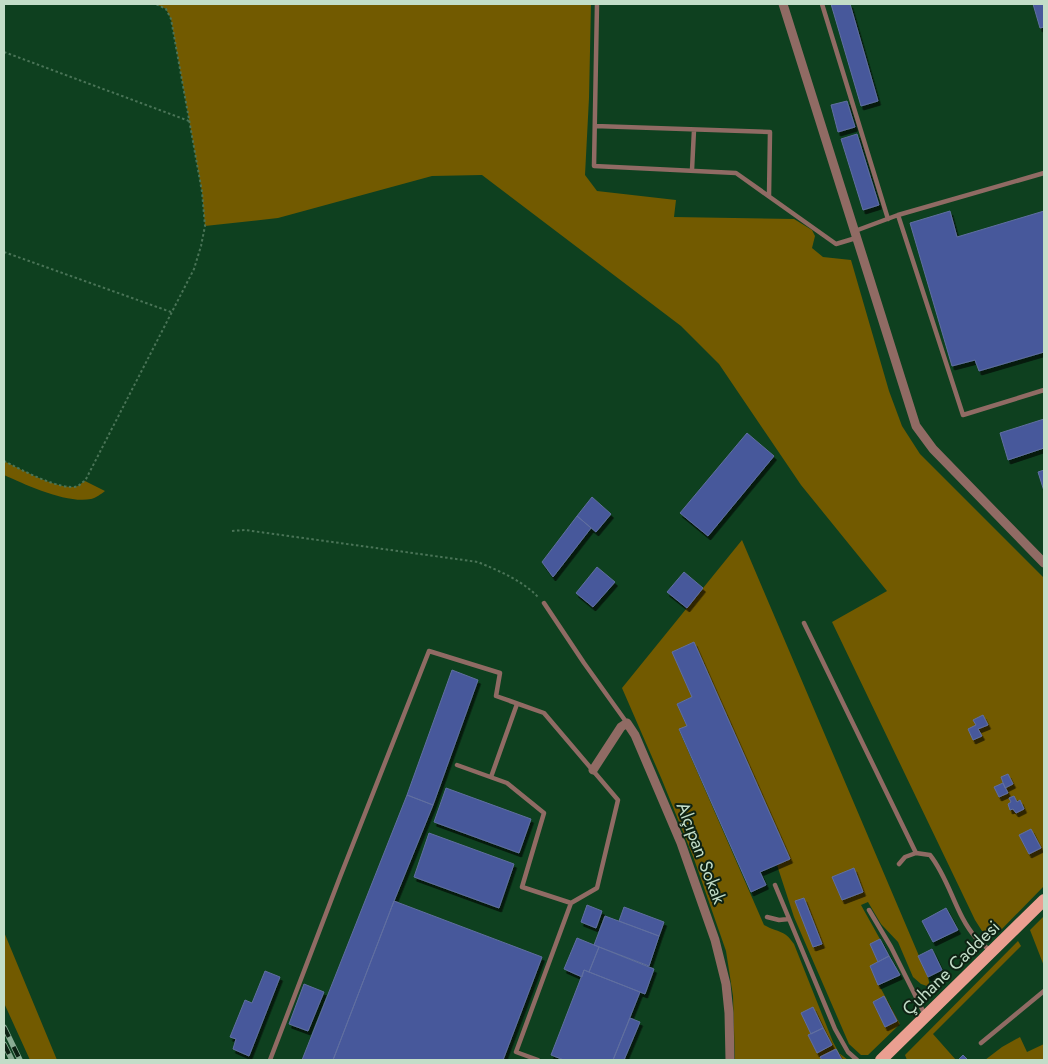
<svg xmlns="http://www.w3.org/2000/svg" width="1048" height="1064" viewBox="0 0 1048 1064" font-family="Jost,sans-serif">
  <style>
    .green { fill: #725a00 }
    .building { fill: #47589b; stroke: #606fa0; filter: url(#shadow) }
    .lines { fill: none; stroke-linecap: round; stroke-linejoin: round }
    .path { stroke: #4a7457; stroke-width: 2; stroke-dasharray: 2.5 2.5; stroke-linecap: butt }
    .lane { stroke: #906b64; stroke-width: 4.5 }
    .street { stroke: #906b64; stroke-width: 9 }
    .primary { stroke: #ea9f91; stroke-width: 12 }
    .rail-casing { stroke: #8aac93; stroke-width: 5.5 }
    .rail { stroke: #0e2213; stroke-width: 4; stroke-dasharray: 11; stroke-linecap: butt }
    .labels { text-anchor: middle; stroke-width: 4; stroke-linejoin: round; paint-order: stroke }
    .street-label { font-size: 18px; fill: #c3ddc8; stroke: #0e2213 }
  </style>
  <defs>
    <filter id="shadow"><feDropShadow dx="2.5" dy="4" stdDeviation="0" flood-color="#0009"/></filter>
  </defs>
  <rect width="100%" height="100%" fill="#0e401f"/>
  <!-- green -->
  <path class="green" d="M156,4h435l-2,94 -4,77 12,16 79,9 -2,17 120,2 18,11 3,6 -3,12 11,9 28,3 38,131 13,35 18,28 124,124v308l-43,44 -10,3 -9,-2 -7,-11 -143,-298 55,-31 -86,-106 -82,-121 -38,-38 -199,-151 -50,1 -154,42 -73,8 -3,-34 -31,-173 -5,-10z
    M4,461c16,8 58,31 74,25 3,-2 4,-4 7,-5l20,10c-4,3 -9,7 -14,8 -24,5 -65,-14 -87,-24z
    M742,540l186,437 2,10 -9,-3 -8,-7 -15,-35 -17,-18 -13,-22 -7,3 39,70 -21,10 21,39 -32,31h-7l-12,-11 -55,-127 -17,-52 13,-6 -98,-162 -15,7 10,22 -8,4 85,195c14,8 20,4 30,19l39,98 6,11 9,7h-113l-2,-64 -7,-45 -32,-92 -32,-79 -40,-92z
    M1044,916v50l-14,-36z
    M4,932l53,128h-27l-26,-57z
    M1018,941l3,5 -88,88 23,26h-49l-2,-5z
    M1020,1037l7,15 17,-8v16h-59l17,-13z"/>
  <!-- building -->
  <path class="building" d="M831,4h19l28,97 -17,5z
    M1033,4h11v23l-4,1z
    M847,101l8,26 -17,5 -7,-27z
    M857,134l22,71 -16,5 -22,-71z
    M950,211l7,26 87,-26v141l-65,19 -4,-11 -23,6 -42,-143z
    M1044,419v29l-36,12 -8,-27z
    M747,433l27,23 -66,80 -28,-23z
    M1044,470v21l-6,-19z
    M592,497l19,17 -15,18 -19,-16z
    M577,516l14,12 -38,49 -11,-15z
    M597,567l18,15 -22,25 -17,-14z
    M684,572l19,16 -16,20 -20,-16z
    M694,642l96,217 -30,13 6,13 -15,7 -72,-163 8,-3 -10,-22 15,-7 -20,-45z
    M452,670l26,10 -45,125 -26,-10z
    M983,715l5,10 -10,4 4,7 -9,4 -5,-11 8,-4 -3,-5z
    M1008,774l5,10 -8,4 -4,-11z
    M1003,783l5,10 -9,4 -5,-10z
    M446,788l85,31 -12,34 -85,-31z
    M407,795l26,10 -39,96 -61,159h-31z
    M1014,796l3,6 3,-2 4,9 -8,4 -3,-4 -3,1 -2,-6 3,-2 -2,-4z
    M1031,829l10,19 -12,6 -10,-19z
    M429,833l85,31 -15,44 -85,-31z
    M854,868l9,24 -21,8 -10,-23z
    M804,898l18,46 -9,3 -18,-46z
    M394,901l148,56 -39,103h-170z
    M587,905l15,6 -6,17 -15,-6z
    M624,907l40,15 -5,14 -40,-15z
    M946,908l12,22 -25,12 -11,-21z
    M605,916l54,20 -10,30 -55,-21z
    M577,938l22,9 -10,25 -5,-2 -2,7 -18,-8z
    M880,939l9,17 -11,6 -8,-18z
    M599,947l55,22 -9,25 -56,-22z
    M932,949l10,21 -14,7 -10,-21z
    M889,956l11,19 -22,10 -8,-19z
    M584,970l56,22 -27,68h-49l-13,-5z
    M265,971l15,6 -31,79 -16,-7 3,-10 -6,-2 15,-37 7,3z
    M304,984l20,8 -16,39 -19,-7z
    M884,996l13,25 -12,6 -12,-25z
    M813,1007l10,21 -12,6 -10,-21z
    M630,1018l10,4 -16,38h-11z
    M823,1028l9,17 -15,8 -9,-18z
    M836,1049l6,11h-20l-2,-3z
    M963,1055l5,5h-10z"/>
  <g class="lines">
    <!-- path -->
    <path class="path" d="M4,52l185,69
      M4,252l167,60
      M4,461c16,8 58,31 74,25 3,-2 4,-4 7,-5l109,-212 7,-23 4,-20 -3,-34 -31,-173 -5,-10 -10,-5
      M232,531l13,-1 233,32c23,10 44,18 61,36"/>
    <!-- lane -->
    <path class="lane" d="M597,4l-3,162 142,7 100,71 20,-6
      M822,4l66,215
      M595,126l175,6 -1,64
      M692,170l2,-40
      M898,215l146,-42
      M855,231l43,-16 65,200 81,-25
      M544,603l40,60 43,60
      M804,623l112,230 14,2c20,25 25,59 46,83 4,5 10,9 15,13
      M457,765l50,18 37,30 -22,74 49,16 -55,149 22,8
      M491,777l26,-73
      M899,864l6,-7 11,-4
      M775,885l60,144 13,23 9,8
      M869,910l22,37 34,68
      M767,917l12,3 10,-1
      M981,1043l63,-52
      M270,1060l70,-183 89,-226 71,22 -4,23 48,17 74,87 -21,88 -26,15"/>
    <!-- street -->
    <path class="street" d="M783,4l133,422 17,23 111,114
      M593,770l28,-43 6,-4 8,12 46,108 34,97 11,44 3,29 1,47"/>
    <!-- primary -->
    <path class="primary" d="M881,1060l163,-160"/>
    <!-- rail casing -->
    <g class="rail-casing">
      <path id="rail" d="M4,1027l16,33
        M4,1044l8,16"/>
    </g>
    <!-- rail -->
    <use href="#rail" class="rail"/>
  </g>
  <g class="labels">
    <!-- street labels -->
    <g class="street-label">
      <text transform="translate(701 853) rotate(69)" y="6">Alçıpan Sokak</text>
      <text transform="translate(951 968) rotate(-44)" y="6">Çuhane Caddesi</text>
    </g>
  </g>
  <!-- border -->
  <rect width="1048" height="1064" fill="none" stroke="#c3ddc8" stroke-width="10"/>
</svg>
